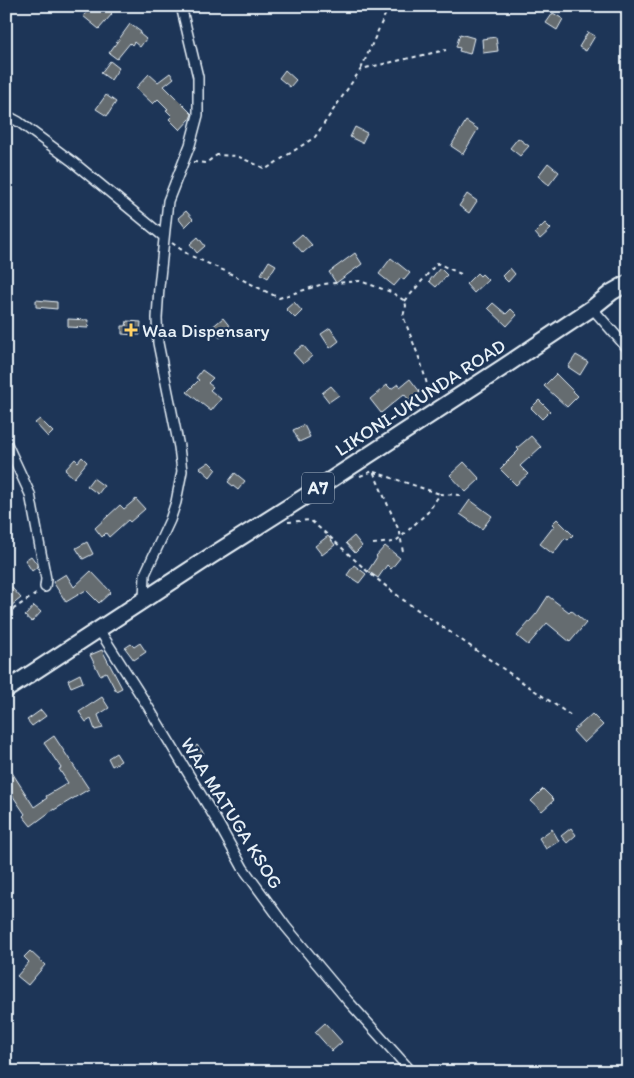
<svg xmlns="http://www.w3.org/2000/svg" width="634" height="1078" viewBox="0 0 634 1078" font-family="Itim,sans-serif">
  <style>
    .building { fill: #656c70; stroke: #e8f1f8 }
    .lines { fill: none; stroke-linecap: round; stroke-linejoin: round }
    .minor-casing { stroke: #e8f1f8; stroke-width: 12 }
    .trunk-casing { stroke: #e8f1f8; stroke-width: 19 }
    .path { stroke: #e8f1f8; stroke-width: 2; stroke-dasharray: 4 4; stroke-linecap: butt }
    .minor { stroke: #1d3557; stroke-width: 9 }
    .trunk { stroke: #1d3557; stroke-width: 15 }
    .poi-dot { fill: #ffd166; stroke: #1d3557; stroke-width: 2 }
    .labels { text-anchor: middle; stroke-width: 4.5; stroke-linejoin: round; paint-order: stroke }
    .shield { fill: #1d3557; stroke: #abb9c8; stroke-width: 1 }
    .shield-label { font-size: 18px; font-weight: bold; fill: #e8f1f8 }
    .poi-label { font-size: 19px; fill: #e8f1f8; stroke: #1d3557; text-anchor: start }
    .street-label { font-size: 19px; fill: #e8f1f8; stroke: #1d3557 }
  </style>
  <rect width="100%" height="100%" fill="#1d3557"/>
  <filter id="ink" filterUnits="userSpaceOnUse"><feTurbulence type="fractalNoise" baseFrequency=".02" numOctaves="2"/><feDisplacementMap in="SourceGraphic" scale="10" xChannelSelector="R" yChannelSelector="G"/><feConvolveMatrix kernelMatrix="1 2 1 2 8 2 1 2 1" color-interpolation-filters="sRGB"/></filter>
  <g filter="url(#ink)">
    <!-- building -->
    <path class="building" d="M92,6h24l-5,7 1,1 -13,15 -16,-13z
      M553,13l10,6 -6,11 -11,-7z
      M130,24l11,8 -1,2 6,5 -6,8 -6,-5 -2,3 -2,-2 -13,16 -8,-6z
      M588,32l7,4 -9,15 -7,-4z
      M460,34l14,4 -4,16 -11,-3 1,-3 -4,-1z
      M496,37l2,14 -15,2 -1,-14z
      M110,61l9,7 -8,12 -10,-7z
      M285,70l11,10 -6,7 -11,-9z
      M170,73l4,5 -10,8 28,28 -2,5 -10,11 -11,-11 3,-3 -6,-6 2,-1 -10,-10 -5,5 -17,-16 13,-14 9,8z
      M106,95l10,7 -9,14 -11,-7z
      M466,121l12,8 -15,25 -12,-8z
      M355,127l12,6 -5,10 -12,-6z
      M518,138l11,8 -9,10 -10,-8z
      M548,163l11,9 -10,13 -11,-9z
      M467,194l10,7 -8,12 -10,-7z
      M186,211l7,8 -8,8 -7,-9z
      M545,223l6,6 -11,10 -5,-6z
      M302,234l10,11 -9,8 -10,-11z
      M198,237l7,9 -8,7 -7,-9z
      M355,253l7,11 -26,19 -7,-11z
      M391,258l19,15 -6,7 -3,-2 -7,8 -15,-12z
      M269,261l7,4 -8,13 -7,-4z
      M440,268l7,7 -11,12 -7,-6z
      M510,268l5,6 -7,8 -6,-6z
      M477,273l3,3 2,-2 6,6 -14,13 -8,-9z
      M36,300l21,2v7l-21,-2z
      M294,302l8,9 -7,7 -9,-9z
      M493,303l13,11 5,-5 6,6 -10,11 -19,-18z
      M223,318l8,10 -11,10 -9,-10z
      M68,319l21,1 -1,8 -20,-1z
      M127,321l14,1 -1,13 -18,-1v-8h4z
      M330,328l9,13 -9,7 -9,-14z
      M303,345l9,11 -9,8 -10,-11z
      M576,355l12,7 -8,13 -12,-8z
      M202,370l11,8 -5,5 5,4 -3,3 11,9 -10,12 -24,-19 12,-12 -3,-2z
      M556,374l22,22 -11,11 -23,-21z
      M410,379l10,13 -10,9 -6,-7 -23,19 -11,-14 17,-14 4,4 7,-5 2,3z
      M331,386l8,9 -10,7 -7,-9z
      M539,400l11,11 -8,8 -11,-11z
      M40,419l13,13 -5,5 -13,-14z
      M304,425l6,12 -11,5 -6,-12z
      M531,436l10,11 -21,19 8,8 -12,11 -16,-16 19,-19 -2,-2z
      M82,457l5,5 -13,16 -9,-8 10,-11 3,3z
      M209,462l7,7 -6,8 -10,-9z
      M464,462l16,17 -14,13 -16,-17z
      M235,473l10,8 -7,9 -10,-8z
      M93,478l11,8 -6,8 -11,-8z
      M136,499l9,10 -15,13 -2,-2 -19,17 -3,-4 -4,4 -7,-9 25,-23 4,4z
      M470,500l22,16 -10,13 -22,-15z
      M557,519l16,16 -5,5 -3,-2 -12,16 -13,-10 14,-18 -2,-2z
      M328,536l7,9 -13,10 -7,-9z
      M354,536l8,10 -7,7 -9,-10z
      M87,542l6,12 -10,5 -7,-11z
      M385,546l15,12 -9,11 -4,-4 -9,13 -10,-7 9,-14 -1,-1z
      M31,556l6,8v3l-5,4 -7,-11z
      M354,565l12,9 -7,9 -12,-8z
      M91,571l20,21 -12,11 -13,-13 -20,12 -13,-20 13,-8 8,13z
      M6,581l15,17 -15,12z
      M548,596l21,16 2,-2 15,13 -16,19 -23,-19 -19,22 -11,-9 20,-23z
      M34,606l7,6 -9,10 -7,-6z
      M140,643l6,9 -12,8 -9,-12 6,-4 3,3z
      M102,650l20,38 -6,3 -10,-19 -6,3 -10,-20z
      M80,674l3,8 -12,5 -3,-7z
      M102,697l7,11 -11,7 5,13 -8,2 -4,-11 -5,3 -7,-10z
      M41,710l5,6 -14,10 -5,-6z
      M592,714l11,11 -19,18 -11,-12z
      M54,736l35,53 -35,21v-1l-23,17 -8,-10 2,-2 -19,-28v-23l28,44 13,-9 -1,-2 22,-13 -9,-14 2,-1 -17,-25z
      M197,745l7,8 -8,7 -7,-8z
      M116,753l5,8 -9,5 -4,-8z
      M543,789l11,11 -12,11 -11,-10z
      M571,828l5,7 -9,8 -6,-7z
      M552,829l7,12 -13,8 -7,-11z
      M30,951l15,14 -17,20 -11,-9 12,-14 -5,-5z
      M325,1023l17,19 -10,9 -17,-19z"/>
    <g class="lines">
      <!-- minor casing -->
      <g class="minor-casing">
        <path id="minor" d="M6,115l13,7 54,40 90,74
          M592,308l36,41
          M6,442l24,52 16,85 -1,8
          M144,600l1,-26 25,-54 6,-18 6,-31 -3,-24 -21,-104 -1,-25 2,-31 9,-86 22,-56 8,-30v-38l-17,-71
          M100,628l3,8 44,69 71,118 25,45 43,59 62,74 64,71"/>
      </g>
      <!-- trunk casing -->
      <g class="trunk-casing">
        <path id="trunk" d="M6,690l205,-134 101,-64 190,-124 90,-60 20,-16 16,-9"/>
      </g>
      <!-- path -->
      <path class="path" d="M361,69l28,-63
        M193,162l13,1 11,-8 20,1 29,13 49,-32 46,-68 85,-19
        M172,243l17,12 36,16 54,27 44,-14 37,-3 31,11 14,9 1,5 -3,10 18,47 9,32v5
        M405,301l32,-38 26,12
        M374,472l66,22
        M360,476l13,-5 27,62 3,20
        M288,522l22,-2 20,17 37,34 35,28 168,116
        M373,544l21,-2 7,-5 27,-25 12,-18 20,1
        M6,614l33,-22"/>
      <!-- minor -->
      <use href="#minor" class="minor"/>
      <!-- trunk -->
      <use href="#trunk" class="trunk"/>
    </g>
  </g>
  <!-- markers -->
  <path class="poi-dot" d="M128.5 322.5h5v5h5v5h-5v5h-5v-5h-5v-5h5z"/>
  <g class="labels">
    <!-- shield labels -->
    <rect class="shield" x="302" y="472.5" width="32" height="31" rx="4"/>
    <g class="shield-label">
      <text x="318" y="494">A7</text>
    </g>
    <!-- poi labels -->
    <g class="poi-label">
      <text x="142" y="337">Waa Dispensary</text>
    </g>
    <!-- street labels -->
    <g class="street-label">
      <text transform="translate(420 397) rotate(-33)" y="7">LIKONI-UKUNDA ROAD</text>
      <text transform="translate(232 813) rotate(58)" y="7">WAA MATUGA KSOG</text>
    </g>
  </g>
  <!-- margin -->
  <rect width="634" height="1078" fill="none" stroke="#1d3557" stroke-width="25"/>
  <rect x="12" y="12" width="609" height="1053" fill="none" stroke="#e8f1f8" stroke-width="2" filter="url(#ink)"/>
</svg>
